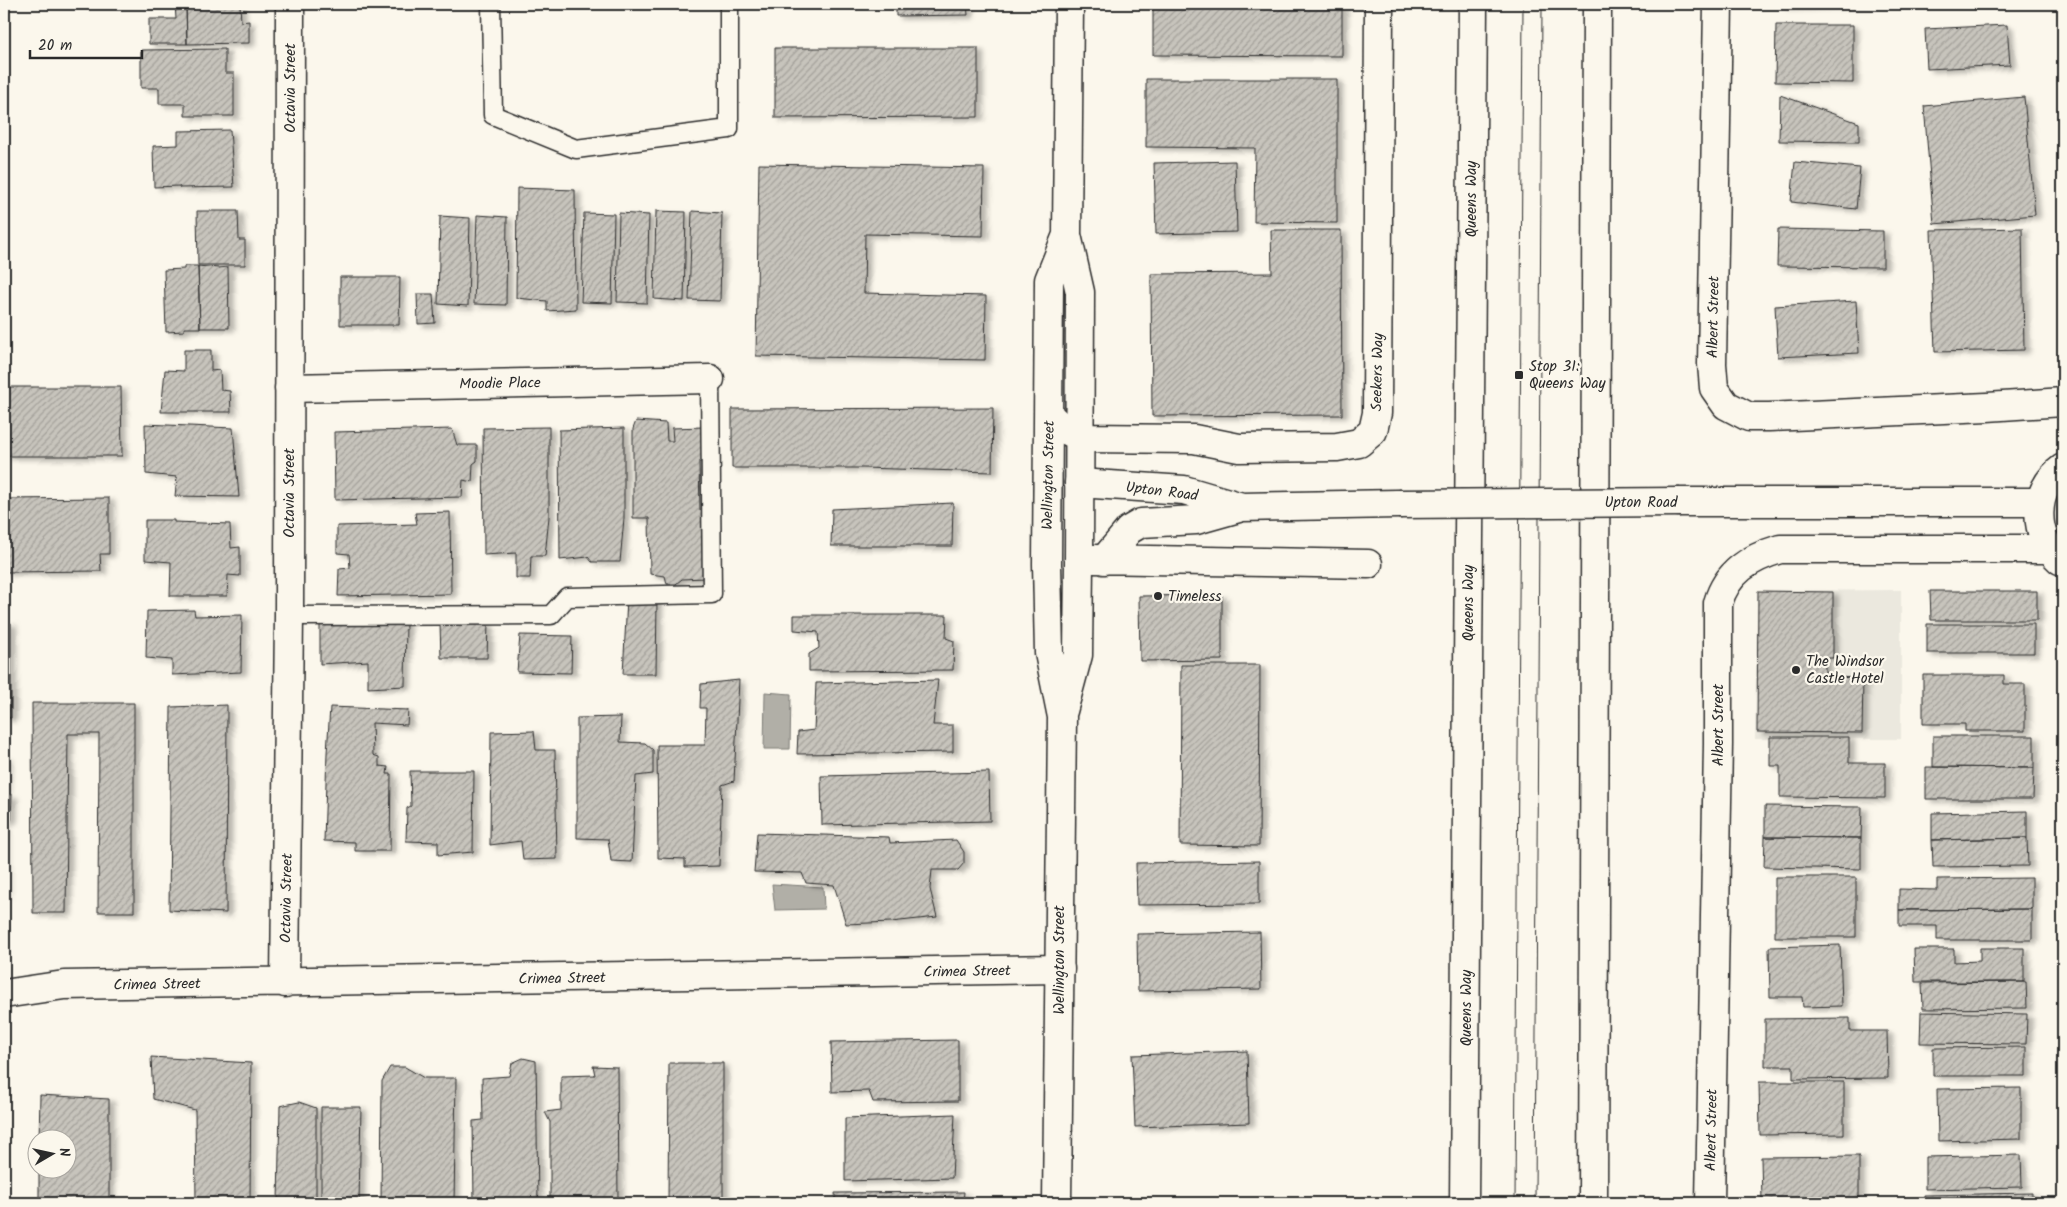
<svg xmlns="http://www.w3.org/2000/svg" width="2067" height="1207" viewBox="0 0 2067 1207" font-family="Kalam,sans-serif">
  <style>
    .built { fill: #ebe8de }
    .water { fill: #b1afa7; stroke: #7b7a75 }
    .building { fill: url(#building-hatch); stroke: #2b2b2b; filter: url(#shadow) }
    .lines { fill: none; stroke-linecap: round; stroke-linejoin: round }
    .lane-casing { stroke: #2b2b2b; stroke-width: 21 }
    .street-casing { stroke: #2b2b2b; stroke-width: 31 }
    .secondary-casing { stroke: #2b2b2b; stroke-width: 31 }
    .highway-casing { stroke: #2b2b2b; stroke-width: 31 }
    .lane { stroke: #fbf7ec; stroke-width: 18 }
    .street { stroke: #fbf7ec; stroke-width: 28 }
    .secondary { stroke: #fbf7ec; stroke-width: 28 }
    .highway { stroke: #fbf7ec; stroke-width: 28 }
    .tram { stroke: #2b2b2b; stroke-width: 1 }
    .street-bridge-casing { stroke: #2b2b2b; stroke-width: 31; stroke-linecap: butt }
    .street-bridge { stroke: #fbf7ec; stroke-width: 28 }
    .poi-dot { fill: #2b2b2b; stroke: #fbf7ec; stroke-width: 2 }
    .labels { text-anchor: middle; stroke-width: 4.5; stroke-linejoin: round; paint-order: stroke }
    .street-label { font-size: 15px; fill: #2b2b2b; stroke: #fbf7ec }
    .poi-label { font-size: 15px; fill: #2b2b2b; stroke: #fbf7ec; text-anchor: start }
  </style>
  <defs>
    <pattern id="building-hatch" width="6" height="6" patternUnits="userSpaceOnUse" patternTransform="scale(1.25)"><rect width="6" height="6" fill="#c7c4bc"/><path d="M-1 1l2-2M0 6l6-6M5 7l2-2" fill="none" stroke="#a29f99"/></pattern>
    <filter id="shadow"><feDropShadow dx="5.5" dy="3" stdDeviation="2.5" flood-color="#0004"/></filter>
  </defs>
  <rect width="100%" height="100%" fill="#fbf7ec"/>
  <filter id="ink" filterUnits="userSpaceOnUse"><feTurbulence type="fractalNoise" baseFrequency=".02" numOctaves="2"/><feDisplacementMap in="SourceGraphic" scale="10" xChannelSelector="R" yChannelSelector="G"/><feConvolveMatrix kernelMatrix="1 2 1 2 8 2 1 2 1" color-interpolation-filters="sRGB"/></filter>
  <g filter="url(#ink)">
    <!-- built -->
    <path class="built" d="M1901,590v149h-146l2,-140 9,-8z"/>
    <!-- water -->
    <path class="water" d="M765,692l26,2 -1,55h-26z
      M772,884l51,3 1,22 -49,1z"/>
    <!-- building -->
    <path class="building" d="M175,4h11l1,40h-38v-25h27z
      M186,4h54l1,18 8,-1v22l-62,1z
      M896,4h71l1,11 -72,1z
      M1153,4h189v52l-189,-1z
      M1782,4h87l-87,3z
      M1776,25h77v58l-78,-1z
      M2007,25l3,40 -83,4 -2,-40z
      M775,48h203v69l-203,1z
      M225,49v24h9v43h-49v-12h-26v-16h-18v-38z
      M1146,79h191v144l-83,-1 1,-74 -109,-1z
      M1780,95l79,28v19l-80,-1z
      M2024,97l11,118 -101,9 -10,-118z
      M230,130l4,57 -54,1 -1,-2 -25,1 -1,-41 25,-1v-14z
      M1235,161l2,71 -81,2 -2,-71z
      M1795,162l65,6 -4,41 -65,-7z
      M759,164l225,4 -1,68 -118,-2 -1,59 122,3 -1,64 -229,-4z
      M517,188l58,2 1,119 -29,2v-10l-31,-3z
      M197,211h41l1,29h6v25h-47z
      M656,211l30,1 -2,89 -30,-2z
      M692,211l30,2 -2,88 -31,-1z
      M584,213l30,1 -2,89 -31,-1z
      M619,213l30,2 -2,88 -30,-1z
      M477,215l30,2 -1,88 -32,-1z
      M440,216l30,2 -2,88 -30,-2z
      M2022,228l2,122 -89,2 -4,-122z
      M1778,229l105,2v36l-106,-1z
      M1271,230h70l1,185 -190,1 -1,-142 121,-1z
      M184,266h14l2,62h-16v3l-18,1 -2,-62 20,-1z
      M198,266l20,2 10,-1 1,61h-29z
      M340,277h60l-1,48h-59z
      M417,294h16l2,29 -17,1z
      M1856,301l3,52 -81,4 -3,-51z
      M184,350h27v21l9,-1 1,20 9,1 1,21h-70l4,-42 19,1z
      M4,387h117l1,69h-118z
      M993,408l-1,64 -129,-4h-131v-59z
      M636,421l30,2 1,18h6l-1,-13 31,-1 3,35h-7l1,48 6,1 -1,67 -23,1 -6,5h-9l-2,-8 -15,-2 -1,-56h-16v-89z
      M145,424l88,4 6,69 -64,-1 2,-19 -31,-3z
      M549,427v90l-4,39h-14l-1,22h-14v-25l-32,2 -1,-127z
      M624,428v90l-4,44h-28l-4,-5 -28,3 -1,-130z
      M452,429l5,16h20v16l-4,3 -1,18 -9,-2 -1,17 -127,3 -1,-68z
      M109,498v56h-9l1,17 -97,1v-73z
      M953,503l-1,43h-121l1,-37z
      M450,512l1,82 -113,2 1,-27 11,-1 -1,-14 -12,-1v-27l80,-2 -2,-11z
      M145,520h29v2l56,2 1,24 9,-1v29l-12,-1 -1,21h-57l1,-34 -26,-2z
      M1758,591l75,1v66h-8v19l38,1 -1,55 -105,-1z
      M1930,591h107v29h-106z
      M1222,595v65l-82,1 -1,-65z
      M627,599l30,1 -1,74h-33z
      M194,610l1,6 47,-1 -1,57 -69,3v-15l-26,-2 1,-47z
      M794,615h153l-1,23 8,3 -1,29 -144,1v-17l10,-6 -1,-16 -24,-2z
      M406,621l-1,65 -37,2v-27l-48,3v-40z
      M4,623h7v95h-7z
      M488,623l-1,35h-46l-1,-34z
      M1927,624h107v29h-107z
      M520,635l52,1 -1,37 -54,-1z
      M1181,665h79l-1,181 -79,-1z
      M1923,675h81v9h21v47h-60v-7h-42z
      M739,680l-5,101 -12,4 -3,81 -34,1v-8l-27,-1 -1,-113h48l1,-37h-6l1,-24z
      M938,680l-5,45h20v27l-156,2 1,-22 16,-2 2,-47z
      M32,703h102v209h-36l1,-178h-31l-2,179h-33z
      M227,705l-1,208 -57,-3 2,-203z
      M330,707l78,3 -1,15 -35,-2 1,32 6,2v9l9,1 -1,7h4l-1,77h-35v-9l-31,-1 3,-88z
      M621,717l-1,25 25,1 8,7v24l-17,2 -4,86 -21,-1 -3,-22 -31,-1v-120z
      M534,731l2,19h19l2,109 -34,1 -2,-19 -31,4 1,-113z
      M1933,736h101v32l-101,-1z
      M1770,737h79v26h36v35l-105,-1v-31h-10z
      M4,757h3l-2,35h-1z
      M1926,767l108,1 -1,31h-107z
      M410,771h64l-1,81 -35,3v-13l-32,-1 1,-33 4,-2z
      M989,772l1,49 -168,4 -1,-49z
      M4,795h8l-1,25 -6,1v74z
      M1765,806l97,1 -1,31 -96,-1z
      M2027,811v27l-95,2v-27z
      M757,833l132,4 1,6 66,-3 8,12v11l-6,7h-26l-2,19 7,28 -46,5 -45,2 -12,-39 -28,-2 -4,-10 -48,-1z
      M1765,837l96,1v31l-97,-2z
      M2027,838l1,28 -95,1 -1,-27z
      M1259,861v43l-122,1 -1,-42z
      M1775,877h81v60h-81z
      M2032,878v31l-133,1v-21l38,1v-11z
      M2032,909v31h-95v-14h-38v-16z
      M1260,932l1,57 -123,2 -1,-57z
      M1840,945l2,61 -39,1 -1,-10h-32l-1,-50z
      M1980,948h44v34h-109l-1,-33h40v13l26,-1z
      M2026,982l1,26 -104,1 -1,-26z
      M1921,1012l106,2 -1,30 -106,-1z
      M1850,1018v13h37l1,47 -95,1v-13h-28v-47z
      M958,1040v61l-85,1 -4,-11 -37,1 -1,-50z
      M2026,1047v29h-93v-28z
      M1247,1051l2,72 -114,4 -3,-72z
      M151,1057l100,6 -1,140h-54l-1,-93 -42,-11z
      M523,1058l13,3 2,142h-64l-1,-82 10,-1 -1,-42 27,-2 3,-13z
      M669,1063h54v140h-55z
      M593,1066l24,1 1,136h-68v-81l-5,-10 16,-2v-34l34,-1z
      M390,1067h15l19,11h32l-2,125h-73l1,-122z
      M1759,1082h85v52l-84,1z
      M2021,1088v51l-83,2 -1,-52z
      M40,1095l69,4v104h-70v-33h29v-30h-29z
      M299,1102l17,6v94l-38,-1 2,-95z
      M321,1107h40l-2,95 -38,-1z
      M955,1114l-3,64 -107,3v-63z
      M2021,1155l1,32 -97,2v-32z
      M1859,1156v47h-97l-1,-46z
      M964,1192l-1,11h-127l-1,-10z
      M2032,1193v10h-108v-8z"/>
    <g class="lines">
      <!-- lane casing -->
      <g class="lane-casing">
        <path id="lane" d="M491,4l2,111 83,34 153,-20v-125
          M289,616l262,-1 16,-18 145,-3 -2,-215"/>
      </g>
      <!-- street casing -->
      <g class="street-casing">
        <path id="street" d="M1718,4l-6,360 2,24 12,17 23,12h20l218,-10 76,-5
          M289,388l421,-9
          M1049,415l14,14 20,9 111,1 45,9 98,-1 22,-4 14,-12 4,-18 2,-409
          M1079,483l105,7 58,17
          M1680,502h360
          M1093,559l275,5
          M1104,560l25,-30 12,-7 55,-3 46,-13 156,-3
          M2060,560c-28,-25 -28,-70 3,-92
          M285,983l4,-367 1,-612
          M4,994l60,-9 996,-16
          M1710,1203l8,-459v-141c9,-31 32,-45 62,-54h270"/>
      </g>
      <!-- secondary casing -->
      <g class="secondary-casing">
        <path id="secondary" d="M1063,711l15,-56 1,-92 1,-271 -13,-57 2,-231
          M1057,1203l5,-486 -13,-64 -2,-89 2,-284 18,-45"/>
      </g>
      <!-- highway casing -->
      <g class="highway-casing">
        <path id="highway" d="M1464,1203l9,-1199
          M1593,1203l4,-1199"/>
      </g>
      <!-- lane -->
      <use href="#lane" class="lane"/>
      <!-- street -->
      <use href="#street" class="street"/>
      <!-- secondary -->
      <use href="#secondary" class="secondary"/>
      <!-- highway -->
      <use href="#highway" class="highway"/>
      <!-- tram -->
      <path class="tram" d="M1515,1203l8,-1199
        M1535,1203l7,-1199"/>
      <!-- street-bridge casing -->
      <g class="street-bridge-casing">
        <path id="street-bridge" d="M1398,504l282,-2"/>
      </g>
      <!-- street-bridge -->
      <use href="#street-bridge" class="street-bridge"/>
    </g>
  </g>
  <!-- markers -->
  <g class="poi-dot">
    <rect x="1514" y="370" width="10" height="10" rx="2.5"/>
    <circle cx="1158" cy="596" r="5"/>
    <circle cx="1796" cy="670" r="5"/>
  </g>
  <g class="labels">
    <!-- street labels -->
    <g class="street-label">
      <text transform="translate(290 88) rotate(-90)" y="5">Octavia Street</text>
      <text transform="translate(1471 199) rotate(-90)" y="5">Queens Way</text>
      <text transform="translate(1713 317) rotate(-89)" y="5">Albert Street</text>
      <text transform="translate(1377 372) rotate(-89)" y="5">Seekers Way</text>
      <text transform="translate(500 383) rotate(-1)" y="5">Moodie Place</text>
      <text transform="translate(1048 475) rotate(-89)" y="5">Wellington Street</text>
      <text transform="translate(1162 491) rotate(7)" y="5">Upton Road</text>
      <text transform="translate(289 493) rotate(-90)" y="5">Octavia Street</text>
      <text x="1641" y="507">Upton Road</text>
      <text transform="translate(1468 603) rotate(-90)" y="5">Queens Way</text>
      <text transform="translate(1718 725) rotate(-90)" y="5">Albert Street</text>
      <text transform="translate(286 898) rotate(-89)" y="5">Octavia Street</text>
      <text transform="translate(1059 960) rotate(-90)" y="5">Wellington Street</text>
      <text transform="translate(967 971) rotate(-1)" y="5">Crimea Street</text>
      <text transform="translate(562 978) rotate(-1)" y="5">Crimea Street</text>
      <text transform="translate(157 984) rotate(-1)" y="5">Crimea Street</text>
      <text transform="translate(1466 1008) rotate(-90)" y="5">Queens Way</text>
      <text transform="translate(1711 1130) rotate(-89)" y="5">Albert Street</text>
    </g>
    <!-- poi labels -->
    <g class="poi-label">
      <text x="1529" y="371">Stop 31:<tspan x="1529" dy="17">Queens Way</tspan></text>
      <text x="1168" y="601">Timeless</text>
      <text x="1806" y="666">The Windsor<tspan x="1806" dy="17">Castle Hotel</tspan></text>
    </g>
  </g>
  <!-- margin -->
  <rect width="2067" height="1207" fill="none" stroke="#fbf7ec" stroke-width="20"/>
  <rect x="10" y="10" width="2047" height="1187" fill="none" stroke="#2b2b2b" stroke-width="2" filter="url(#ink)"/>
  <!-- north arrow -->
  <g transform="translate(52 1154) rotate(81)"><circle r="24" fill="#fbf7ec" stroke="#a8a59f"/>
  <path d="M0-4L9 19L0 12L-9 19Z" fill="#2b2b2b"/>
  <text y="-8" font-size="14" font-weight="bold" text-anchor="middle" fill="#2b2b2b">N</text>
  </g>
  <!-- scale -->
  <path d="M30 50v8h112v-8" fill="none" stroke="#2b2b2b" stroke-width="2.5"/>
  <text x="38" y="50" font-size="15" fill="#2b2b2b" stroke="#fbf7ec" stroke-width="4" paint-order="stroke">20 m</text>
</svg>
